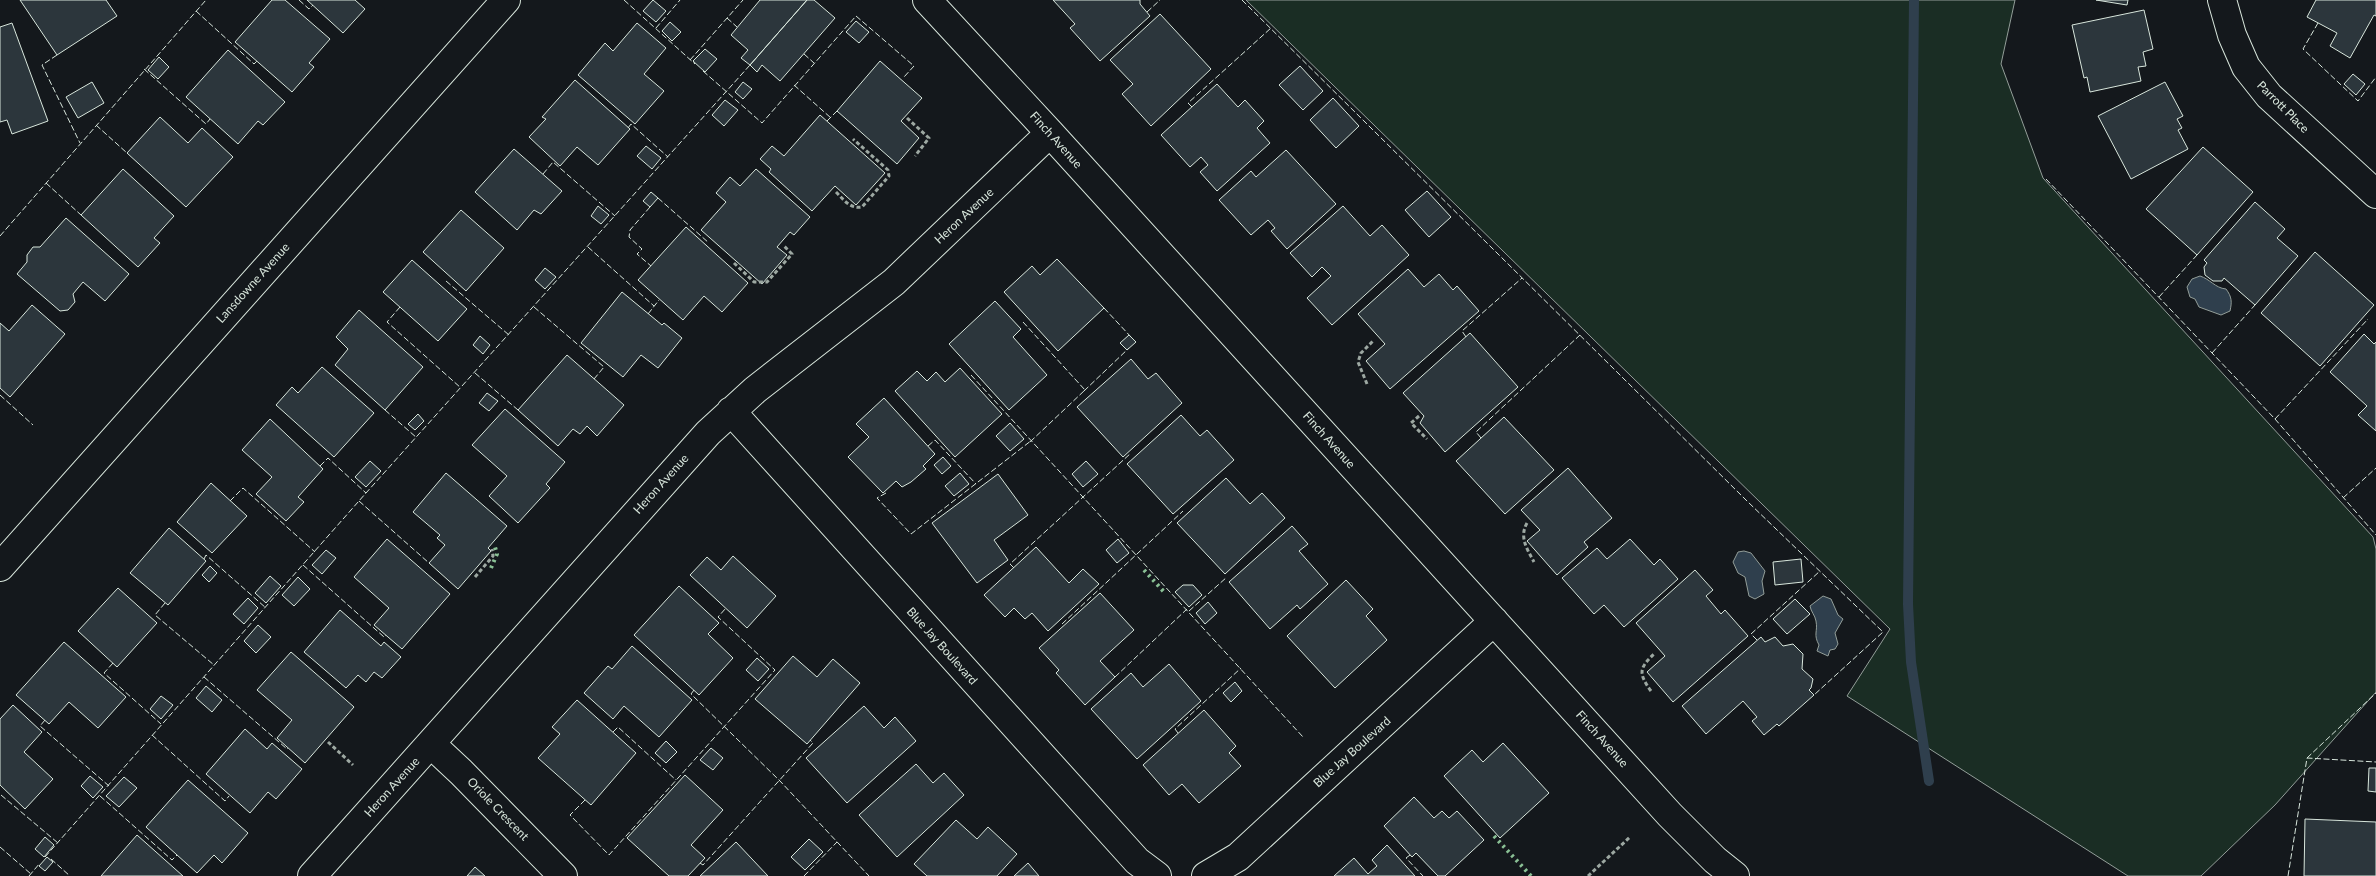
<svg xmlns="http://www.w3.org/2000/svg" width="2376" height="876" viewBox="0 0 2376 876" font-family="Lato,sans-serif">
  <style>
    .green { fill: #1a2d24; stroke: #939e99 }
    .water { fill: #2f3f4d; stroke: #939e99 }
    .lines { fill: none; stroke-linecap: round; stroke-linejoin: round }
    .stream { stroke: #2f3f4d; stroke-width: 10 }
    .building { fill: #2c363c; stroke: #d8e6dc }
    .street-casing { stroke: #d8e6dc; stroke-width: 30 }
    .secondary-casing { stroke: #d8e6dc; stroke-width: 30 }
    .path { stroke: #9da8a2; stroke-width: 3; stroke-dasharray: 4 2.5; stroke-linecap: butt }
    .street { stroke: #14181c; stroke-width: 28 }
    .secondary { stroke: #14181c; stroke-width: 28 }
    .hedge { stroke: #8ac095; stroke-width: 4; stroke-dasharray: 2.5 4; stroke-linecap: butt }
    .fence { stroke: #d8e6dc; stroke-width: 1; stroke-dasharray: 6 2.5; stroke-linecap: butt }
    .labels { text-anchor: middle; stroke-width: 4; stroke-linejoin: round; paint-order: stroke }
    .street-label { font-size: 12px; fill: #d8e6dc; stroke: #14181c }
  </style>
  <rect width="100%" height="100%" fill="#14181c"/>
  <!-- green -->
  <path class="green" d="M1246,0h769l-14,64 42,114 330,359 3,12v143l-101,113 -74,71h-73l-281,-180 43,-67z"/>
  <!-- water -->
  <path class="water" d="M2200,276c10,3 15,12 26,13 6,8 6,13 4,22l-9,4 -22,-8 -4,-8 -5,-2 -3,-10 5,-8z
    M1744,551l7,2 14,18 -3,10 2,13 -9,5 -6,-3 -4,-19 -7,-4 -5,-11 5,-10z
    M1823,596l8,3 7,16 5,4 -8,14 3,11 -3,5 -5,1 -2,6 -11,-5 2,-6c-6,-11 -1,-13 -3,-24 -1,-6 -5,-9 -6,-15z"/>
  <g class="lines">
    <!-- stream -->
    <path class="stream" d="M1914,0l-6,604 3,58 18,119"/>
  </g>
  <!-- building -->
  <path class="building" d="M20,0h86l11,16 -60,39z
    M272,0h13l45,39 -21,24 5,4 -22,25 -57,-50z
    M307,0h48l10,9 -22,24z
    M653,0l13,11 -10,11 -13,-11z
    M760,0h47l-57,65 -9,-7 7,-8 -17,-15z
    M807,0h7l21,18 -55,63 -18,-16 -5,7 -7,-7z
    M1053,0h87v4l10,12 -50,45 -30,-33 5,-4z
    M2096,0h32l-1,5z
    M2316,0h60v16l-2,-1 -24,43 -20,-12 7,-13 -30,-16z
    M2144,10l9,39 -10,3 3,14 -8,1 3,14 -51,11 -3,-15 -3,1 -12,-53z
    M1160,14l51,55 -60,57 -29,-32 11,-10 -23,-24z
    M856,21l13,11 -10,11 -13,-11z
    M670,22l11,10 -9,9 -10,-10z
    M12,23l36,98 -36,13 -5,-14 -7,2v-95z
    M637,23l29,25 -22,26 20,17 -29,33 -57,-49 27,-32 8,8z
    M705,49l12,10 -12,13 -12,-11z
    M228,50l57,52 -22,23 -5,-4 -20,23 -52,-47z
    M159,57l10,10 -11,12 -10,-9z
    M880,61l42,37 -21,23 18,17 -22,26 -60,-53z
    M1300,66l23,25 -20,19 -24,-25z
    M2353,74l12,10 -9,11 -12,-11z
    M575,80l55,49 -32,36 -21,-18 -17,19 -31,-29 17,-18 -4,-2z
    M92,82l12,21 -26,15 -12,-21z
    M743,82l9,7 -9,10 -8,-7z
    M2165,82l18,34 -6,3 5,9 -4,2 10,19 -57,30 -33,-63z
    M1217,84l21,23 7,-7 19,21 -7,7 13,15 -53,48 -17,-19 8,-7 -7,-8 -11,10 -29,-32z
    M1333,98l26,28 -23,22 -26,-28z
    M725,100l13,10 -14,16 -12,-11z
    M820,115l65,58 -29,32 -21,-19 -23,25 -43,-39 2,-3 -11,-10 12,-13 12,10z
    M160,117l28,26 14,-15 31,29 -47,50 -59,-54z
    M646,146l15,12 -9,11 -15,-13z
    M2203,147l50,45 -56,63 -51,-46z
    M514,149l48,42 -21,23 -7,-4 -17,20 -42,-38z
    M1286,150l50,54 -49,45 -16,-18 4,-3 -7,-8 -17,15 -32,-35 32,-29 5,6z
    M123,169l51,47 -20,22 6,5 -22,24 -57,-52z
    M756,169l54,48 -16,18 -4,-3 -13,15 10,8 -25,29 -61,-54 25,-28 -10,-9 14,-16 10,9z
    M1427,191l24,26 -22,20 -24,-27z
    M651,192l7,6 -8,9 -7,-6z
    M2255,202l30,27 -8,9 21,18 -43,49 -31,-27 -2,3h-9l-8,-6 -1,-8 3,-4 -3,-3z
    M598,206l11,9 -8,9 -10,-8z
    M1343,206l27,30 12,-11 27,30 -77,70 -25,-27 24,-22 -9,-9 -10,10 -22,-24z
    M461,210l43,38 -38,43 -43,-39z
    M66,218l63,56 -24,27 -22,-19 -10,12 2,8 -7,8 -8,1 -43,-37 10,-12v-7l6,-8h7z
    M686,227l62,56 -26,29 -18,-16 -21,24 -45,-40z
    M2315,252l59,53 -54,61 -59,-53z
    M1057,259l47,49 -46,43 -54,-59 28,-26 8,9z
    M412,260l55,49 -29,32 -55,-49z
    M545,268l11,9 -11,12 -10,-9z
    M1408,269l16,18 15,-13 14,16 4,-4 22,25 -89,78 -24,-28 19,-17 -27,-30z
    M622,292l40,33 2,-2 18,15 -24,30 -17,-13 -18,22 -42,-34z
    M995,301l26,28 -8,8 34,38 -38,35 -60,-66z
    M32,305l33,29 -55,63 -10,-9v-65l9,8z
    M359,310l64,57 -38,43 -50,-45 13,-16 -12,-12z
    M1470,333l48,54 -73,65 -25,-29 4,-7 -21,-23z
    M2364,334l10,10 2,-2v89l-18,-16 9,-9 -37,-34z
    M1129,335l7,7 -9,8 -7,-7z
    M480,336l10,9 -7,9 -10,-9z
    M567,355l57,50 -27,31 -10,-10 -7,8 -7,-5 -15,17 -40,-36z
    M1131,359l17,20 8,-6 26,30 -59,54 -46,-50z
    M322,367l52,46 -40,44 -58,-52 16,-18 6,6z
    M960,368l42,46 -47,43 -60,-66 22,-20 10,10 9,-9 9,10z
    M487,393l11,8 -9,10 -10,-8z
    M884,398l51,56 -12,12 3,3 -15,13 -9,5 -6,-6 -13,12 -35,-36 21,-20 -13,-13z
    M505,409l60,53 -19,22 4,4 -32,35 -29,-27 18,-20 -35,-31z
    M418,414l6,7 -9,9 -7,-6z
    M1181,415l19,21 7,-6 27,30 -61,54 -46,-50z
    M1504,417l50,53 -49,44 -49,-53z
    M270,419l53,50 -25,28 6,5 -18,19 -30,-27 16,-17 -30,-27z
    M1010,423l14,16 -14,12 -14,-15z
    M943,457l8,9 -9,8 -8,-9z
    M370,461l11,10 -15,16 -11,-10z
    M1086,461l12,13 -15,13 -11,-13z
    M1568,468l44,50 -28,24 4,5 -31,28 -30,-34 13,-11 -19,-20z
    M446,473l61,53 -19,22 3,3 -33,38 -29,-26 16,-18 -8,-7 3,-3 -27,-23z
    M960,473l9,11 -15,12 -9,-10z
    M998,474l30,41 -34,25 14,20 -31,23 -45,-60z
    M1226,478l24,26 12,-11 23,25 -60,56 -48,-51z
    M211,483l36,33 -35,37 -35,-31z
    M1292,526l16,18 -9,7 29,33 -28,25 -3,-4 -27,24 -41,-47z
    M169,528l37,33 -38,44 -38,-32z
    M387,539l63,55 -48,55 -28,-24 15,-17 -35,-31z
    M1118,539l11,14 -12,10 -11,-13z
    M1630,539l24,26 6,-6 18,20 -54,48 -20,-22 -10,9 -32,-36 35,-30 10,11z
    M1036,547l33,36 14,-14 16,15 -51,47 -16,-18 -7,6 -11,-11 -9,9 -21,-22z
    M326,550l10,8 -14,16 -10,-9z
    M733,556l43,40 -29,32 -57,-53 17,-18 14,13z
    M1801,559l2,23 -28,3 -2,-23z
    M210,566l7,7 -8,9 -7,-7z
    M1695,570l18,20 -7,6 15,18 4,-4 23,26 -75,66 -26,-30 18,-16 -29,-33z
    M270,576l11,10 -15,17 -11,-10z
    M298,577l12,12 -16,17 -12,-11z
    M1346,580l27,29 -7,7 21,24 -52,48 -48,-52z
    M1183,585h10l9,10 -13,12 -14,-15z
    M679,586l40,37 -11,11 25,24 -34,37 -65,-60z
    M118,588l39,35 -40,44 -39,-36z
    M1100,593l34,37 -34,31 15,16 -30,28 -29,-32 3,-3 -20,-22z
    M248,598l10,10 -14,16 -11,-10z
    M1795,599l15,15 -23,20 -14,-15z
    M1208,602l9,11 -12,11 -9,-11z
    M340,610l41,36 3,-4 17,15 -19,21 -8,-6 -8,10 -8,-7 -12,13 -42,-36z
    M258,625l13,12 -15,16 -12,-12z
    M1761,637l4,5 10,-5 8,9 10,-2 10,10 -1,15 11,10 -2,9 -2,2 5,5 -35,31 -2,-2 -13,11 -12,-14 5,-4 -14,-16 -37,33 -24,-28z
    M64,642l62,55 -28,31 -29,-26 -20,22 -33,-29z
    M632,646l60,54 -33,37 -35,-31 -11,13 -29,-26 24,-27 4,3z
    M291,652l63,55 -49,56 -28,-25 15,-18 -35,-30z
    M793,656l24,21 16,-18 27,24 -53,61 -52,-45z
    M757,658l12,11 -11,12 -12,-11z
    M1169,664l32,37 -64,58 -46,-50 40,-36 12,14z
    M1235,682l7,9 -11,11 -8,-9z
    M206,686l16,14 -10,12 -16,-14z
    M161,696l12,9 -12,14 -11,-10z
    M577,700l59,53 -45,52 -53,-47 22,-24 -8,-7z
    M13,705l29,27 -18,20 29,27 -28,30 -25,-24v-66z
    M864,706l20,22 11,-11 21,24 -69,62 -41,-45z
    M1204,710l32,36 -7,7 12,13 -42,37 -17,-19 -13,11 -26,-30z
    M245,729l22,20 5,-6 30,26 -26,30 -8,-7 -18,21 -44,-39z
    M666,741l11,11 -11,11 -11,-10z
    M1503,743l46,50 -49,45 -56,-62 28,-26 11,12z
    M711,748l12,10 -10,12 -13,-10z
    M916,764l17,19 11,-10 20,22 -67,62 -38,-42z
    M2369,768h7v24l-8,-1z
    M685,775l38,35 -32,35 14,13 -17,18h-19l-42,-38z
    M90,776l13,11 -10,11 -12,-12z
    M124,777l13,11 -18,19 -13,-11z
    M188,780l60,53 -26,30 -8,-8 -17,18 -51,-46z
    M1414,797l20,21 8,-7 7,7 8,-7 27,29 -39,36h-7l-22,-23 -4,4 -28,-31z
    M2305,819l71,3v54h-72z
    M956,820l21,19 11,-12 29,27 -20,22h-70l-13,-12z
    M137,835l46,41h-82z
    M45,837l9,8 -10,12 -9,-8z
    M809,839l14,13 -18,18 -14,-13z
    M736,842l32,34h-68z
    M1387,845l28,31h-81l20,-18 14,16 9,-8 -5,-6z
    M47,857l6,5 -8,9 -6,-5z
    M1028,863l11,13h-25z
    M475,867l10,9h-18z"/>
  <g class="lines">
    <!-- street casing -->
    <g class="street-casing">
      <path id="street" d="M927,0l123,133 620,682 45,45 20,16
        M2222,0l10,35 14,32 23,29 107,98
        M731,411l406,450 20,15
        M431,744l30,28 102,104
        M312,876l396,-443 47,-43 139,-108 156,-149
        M1206,876l32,-19 256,-236"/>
    </g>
    <!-- secondary casing -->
    <g class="secondary-casing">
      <path id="secondary" d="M0,567l506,-567"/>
    </g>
    <!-- path -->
    <path class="path" d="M907,118l22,20 -14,18
      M836,192c8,8 14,17 26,15l27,-31 -1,-6 -35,-31
      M734,263l20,19h13l25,-28 -8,-8
      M1367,384l-9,-22 3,-9 13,-13
      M1419,416l-8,7 16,16
      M1527,523c-8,14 0,26 7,39
      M475,577l18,-21 -1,-7
      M1651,691c-13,-18 -12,-23 4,-38
      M328,742l25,23
      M1588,876l42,-39"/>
    <!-- street -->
    <use href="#street" class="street"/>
    <!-- secondary -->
    <use href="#secondary" class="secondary"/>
    <!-- hedge -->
    <path class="hedge" d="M491,568l6,-14 -2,-7
      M1144,570l21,23
      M1494,836l37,40"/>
    <!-- fence -->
    <path class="fence" d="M299,0l10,9 4,-4
      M624,0l71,64
      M1242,0l506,502 135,130 -69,63
      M196,11l58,53 3,-3
      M1147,12l13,-12
      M727,18l10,9
      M2318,23l-15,26 55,52 18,-24
      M656,28l24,-28
      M804,54l10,9
      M57,55l-15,10 38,78
      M690,60l53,-60
      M144,69l62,55 4,-5
      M703,71l59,52 94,-107 58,50 -10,11
      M794,85l37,33
      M1192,107l-4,-4 83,-75
      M827,121l10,-10
      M96,125l31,28
      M628,128l3,-4 37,33
      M543,174l10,-12 62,54
      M2046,179l229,240 101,116
      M46,183l35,32
      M658,198l51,45
      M650,207l-20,23 -1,7 13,12 -5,5 14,12
      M0,236l206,-236
      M588,247l66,59
      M446,281l63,54
      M2159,297l38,-42
      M400,307l-13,15 74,66
      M534,307l70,60 -10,12
      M1104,308l27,29
      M648,314l11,-14
      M1023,322l62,68 -55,52
      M1466,337l-4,-6 60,-53
      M2212,353l43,-48
      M475,373l43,37
      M971,375l332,362
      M1084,391l45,-43
      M0,395l33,30
      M385,410l32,28
      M2275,419l93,-100
      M1481,438l-5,-6 104,-97
      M928,446l7,-6 41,44
      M320,466l8,-8 38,35
      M886,493l-9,5 34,36 121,-94
      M2343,498l33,-30
      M230,501l13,-13 72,64
      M359,501l70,62
      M204,559l2,-4 60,53
      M303,565l81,72 2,-2
      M1014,568l-4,-4 121,-111
      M165,603l-10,12 59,50
      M1189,611l38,-34
      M1062,624l121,-113
      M1757,640l-6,-6 69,-63
      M113,663l-9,10 57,51
      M204,677l83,72 1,-1
      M1115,677l72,-68
      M694,690l-3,4 89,87 89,95
      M45,720l-5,6 69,60
      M613,732l5,-5 58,53
      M1178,733l-3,-4 66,-61
      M152,735l73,66 4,-5
      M2307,758l69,-65
      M1,795l57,48
      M100,796l72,64 5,-5
      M585,800l-15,15 39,40 166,-185 -57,-53 8,-9
      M0,847l31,27
      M1410,855l-4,3 17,18
      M45,857l321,-364 384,-428
      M51,859l19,17
      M700,863l3,2 110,-122 -3,-3
      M29,876l11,-13
      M804,876l33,-34
      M2288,876l19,-118 69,4"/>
  </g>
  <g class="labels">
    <!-- street labels -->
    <g class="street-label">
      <text transform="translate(2283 107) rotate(45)" y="4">Parrott Place</text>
      <text transform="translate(1056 140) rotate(48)" y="4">Finch Avenue</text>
      <text transform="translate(964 216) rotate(-43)" y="4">Heron Avenue</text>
      <text transform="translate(253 283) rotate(-48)" y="4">Lansdowne Avenue</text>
      <text transform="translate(1329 440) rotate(48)" y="4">Finch Avenue</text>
      <text transform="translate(661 484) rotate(-48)" y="4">Heron Avenue</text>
      <text transform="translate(942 646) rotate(48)" y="4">Blue Jay Boulevard</text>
      <text transform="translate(1602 739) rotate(48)" y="4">Finch Avenue</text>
      <text transform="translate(1352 752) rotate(-42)" y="4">Blue Jay Boulevard</text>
      <text transform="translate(392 787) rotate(-48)" y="4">Heron Avenue</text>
      <text transform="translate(498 809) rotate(46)" y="4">Oriole Crescent</text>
    </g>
  </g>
</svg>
